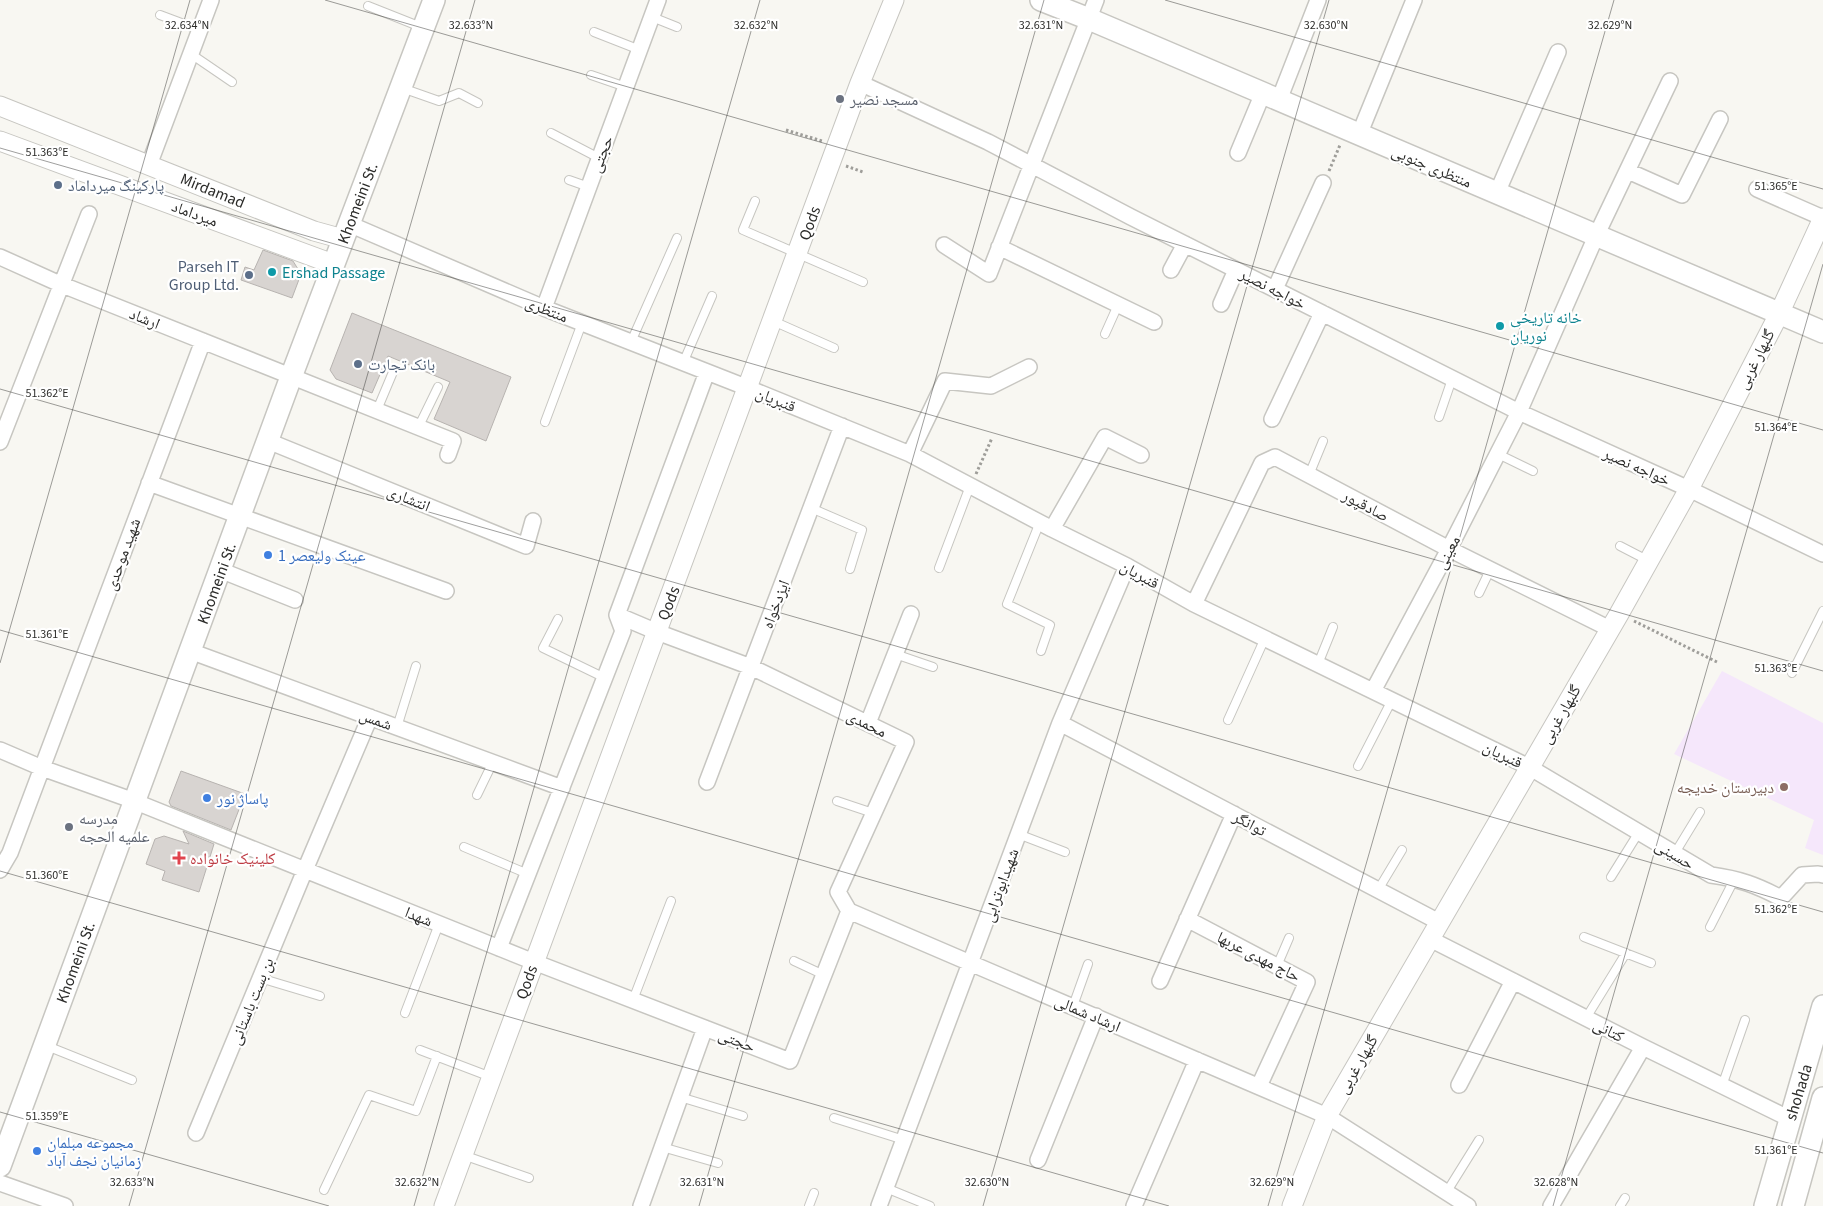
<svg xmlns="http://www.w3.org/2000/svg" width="1823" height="1206" viewBox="0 0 1823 1206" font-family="'Source Sans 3','Noto Naskh Arabic',sans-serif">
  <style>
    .education { fill: #f5e7fb }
    .building { fill: #d8d4d1; stroke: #b7b3b0 }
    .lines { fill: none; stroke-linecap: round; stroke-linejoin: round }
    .service-casing { stroke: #c7c6c1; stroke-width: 10 }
    .minor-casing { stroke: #c7c6c1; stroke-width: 18 }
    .tertiary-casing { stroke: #c7c6c1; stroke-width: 21 }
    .secondary-casing { stroke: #c7c6c1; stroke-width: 24 }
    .path { stroke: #9f9e9a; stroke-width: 3; stroke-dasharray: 2.5 2.5; stroke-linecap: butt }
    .service { stroke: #fff; stroke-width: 8 }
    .minor { stroke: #fff; stroke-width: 15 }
    .tertiary { stroke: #fff; stroke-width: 19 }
    .secondary { stroke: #fff; stroke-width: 21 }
    .ticks { fill: none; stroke: #2b2b29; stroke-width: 1; stroke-opacity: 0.45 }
    .worship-dot { fill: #6b7280; stroke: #fff; stroke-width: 2 }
    .service-dot { fill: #5c6f8a; stroke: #fff; stroke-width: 2 }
    .culture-dot { fill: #0f9aa8; stroke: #fff; stroke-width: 2 }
    .shop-dot { fill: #3f7fe0; stroke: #fff; stroke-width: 2 }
    .education-dot { fill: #8d6e63; stroke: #fff; stroke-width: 2 }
    .health-dot { fill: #e0444e; stroke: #fff; stroke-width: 2 }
    .labels { text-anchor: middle; stroke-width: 4.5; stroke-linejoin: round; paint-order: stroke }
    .worship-label { font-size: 16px; fill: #5b616d; stroke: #fff; text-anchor: start }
    .street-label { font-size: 16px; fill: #2b2b29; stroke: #fff }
    .service-label { font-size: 16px; fill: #4e5e75; stroke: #fff; text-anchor: start }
    .culture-label { font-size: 16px; fill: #0d838f; stroke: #fff; text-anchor: start }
    .shop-label { font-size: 16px; fill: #366cbe; stroke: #fff; text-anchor: start }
    .education-label { font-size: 16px; fill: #785e54; stroke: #fff; text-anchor: end }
    .health-label { font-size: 16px; fill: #be3a42; stroke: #fff; text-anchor: start }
    .ticks-label { font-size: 12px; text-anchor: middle; fill: #2b2b29; stroke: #fff; stroke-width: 4.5; stroke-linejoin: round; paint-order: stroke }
  </style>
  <rect width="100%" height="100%" fill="#f8f7f2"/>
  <!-- education -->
  <path class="education" d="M1722,671l101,52v132l-18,-7 9,-28 -140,-66z"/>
  <!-- building -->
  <path class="building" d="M263,250l30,11 8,13 -9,24 -51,-18 4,-13 9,3z
    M352,313l159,64 -25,64 -52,-22 16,-37 -62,-26 -16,37 -36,-14 -6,-9z
    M181,771l64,23 -14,36 -60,-24 -2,-4z
    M183,831l31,13 -15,48 -37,-12 3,-9 -19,-7 9,-25 9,-3 25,8z"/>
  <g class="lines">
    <!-- service casing -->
    <g class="service-casing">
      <path id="service" d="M368,6l53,21
        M160,15l40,15
        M652,17l25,10
        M594,32l46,18
        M191,54l41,28
        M591,75l35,12
        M402,88l37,13 20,-8 19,10
        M551,133l48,25
        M569,180l20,7
        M755,201l-12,29 120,52
        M773,321l61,27
        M1105,334l13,-29
        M631,342l46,-104
        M683,363l29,-67
        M377,410l16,-38
        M1439,417l13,-38
        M545,422l37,-99
        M418,428l20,-41
        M1498,454l35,17
        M1309,475l14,-34
        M811,508l51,22 -12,39
        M1040,522l-33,82 43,21 -9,26
        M1620,546l29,15
        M939,568l31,-82
        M1479,593l11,-23
        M558,619l-15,29 62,30
        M895,654l38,13
        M1318,664l15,-37
        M1792,673l31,-62
        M1228,720l37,-82
        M397,727l19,-61
        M1358,766l34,-66
        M477,795l16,-33
        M837,801l36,12
        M1018,834l47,18
        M464,847l64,27
        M1675,853l25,-41
        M1611,877l28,-45
        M1378,890l24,-40
        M1710,927l25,-49
        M1584,937l67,26
        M794,961l30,14
        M1277,966l12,-28
        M260,978l60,18
        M633,1000l38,-99
        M1073,1006l15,-42
        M405,1013l34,-89
        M1586,1018l40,-65
        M47,1046l85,34
        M420,1050l71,27
        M1722,1086l23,-66
        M680,1097l63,19
        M834,1118l70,22
        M662,1147l56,16
        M463,1155l66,23
        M886,1188l44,18
        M324,1190l45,-95 47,16 21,-55
        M1446,1193l33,-53
        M809,1206l5,-13
        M1620,1206l5,-8"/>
    </g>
    <!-- minor casing -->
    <g class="minor-casing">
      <path id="minor" d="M860,83l128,59 143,75 388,195 170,77 134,65
        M1279,100l39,-100
        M1359,135l55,-135
        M1238,153l25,-60
        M149,165l62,-165
        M1628,171l54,24 38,-76
        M1757,189l66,29
        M1497,193l61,-141
        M349,224l195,84 204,80 162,66 142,75 75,37 67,38 335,163 182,108c29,4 45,10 70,23l21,-23 16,-1 5,1
        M944,245l45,29 107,-274
        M999,247l155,75
        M0,257l60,27 393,157 -5,14
        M1171,270l14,-26
        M1275,289l48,-106
        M1221,304l15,-34
        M544,308l114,-308
        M1272,419l50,-106
        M268,441l258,105 7,-25
        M0,442l89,-228
        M910,454l35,-73 46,5 38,-19
        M149,483l297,108
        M1052,529l53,-92 36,18
        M220,570l75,30
        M1194,604l68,-141 13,-6 174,92 161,80
        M617,615l40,17 94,35 155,75 -68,150 11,19
        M190,651l372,137
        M1373,691l76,-142 70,-137 78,-178 73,-153
        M868,723l43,-109
        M1060,723l379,199
        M0,750l42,18 84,30 408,164 256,99 59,-150
        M707,782l135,-356
        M0,870l10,-17 32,-85 161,-427
        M849,911l478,205 141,90
        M1187,919l120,63 -48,104
        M1430,939l213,108 147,72
        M499,948l124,-317 -6,-16 90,-243
        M1160,981l74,-167
        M1459,1085l54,-104
        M196,1133l109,-263 65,-153
        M1038,1160l58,-144
        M0,1183l65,23
        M641,1206l64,-178
        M879,1206l181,-483 67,-157
        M1134,1206l63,-146
        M1551,1206l92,-159"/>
    </g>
    <!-- tertiary casing -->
    <g class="tertiary-casing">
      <path id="tertiary" d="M0,106l314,125 29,8
        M0,141l333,123
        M444,1206l416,-1123 34,-83
        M1292,1206l35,-90 292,-502 70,-125 90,-175 44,-96"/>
    </g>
    <!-- secondary casing -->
    <g class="secondary-casing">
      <path id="secondary" d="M1041,0l48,19 734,313
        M0,1166l291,-789 143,-377
        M1765,1206l58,-200
        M1793,1206l30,-108"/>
    </g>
    <!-- path -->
    <path class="path" d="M786,130l36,11
      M846,166l17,6
      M1329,171l11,-26
      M976,474l16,-36
      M1634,621l85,42"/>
    <!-- service -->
    <use href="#service" class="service"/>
    <!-- minor -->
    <use href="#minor" class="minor"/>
    <!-- tertiary -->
    <use href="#tertiary" class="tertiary"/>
    <!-- secondary -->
    <use href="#secondary" class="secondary"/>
  </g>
  <!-- ticks -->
  <path class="ticks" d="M325,0l1498,430M1165,0l658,189M0,148l1823,523M0,389l1823,523M0,630l1823,523M0,663l190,-663M0,871l1169,335M0,1112l329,94M129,1206l346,-1206M414,1206l346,-1206M699,1206l345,-1206M983,1206l346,-1206M1268,1206l346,-1206M1553,1206l270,-942"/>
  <!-- markers -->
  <g class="worship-dot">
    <circle cx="840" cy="99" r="5"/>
    <circle cx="69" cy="827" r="5"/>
  </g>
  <g class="service-dot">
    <circle cx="58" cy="185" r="5"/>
    <circle cx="249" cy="275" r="5"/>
    <circle cx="358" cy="364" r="5"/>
  </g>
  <g class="culture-dot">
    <circle cx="272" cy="272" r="5"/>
    <circle cx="1500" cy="326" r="5"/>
  </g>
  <g class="shop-dot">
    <circle cx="268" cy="555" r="5"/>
    <circle cx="207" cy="798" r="5"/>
    <circle cx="37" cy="1151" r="5"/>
  </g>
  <circle class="education-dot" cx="1784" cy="787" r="5"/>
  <path class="health-dot" d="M176.5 850.5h5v5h5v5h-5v5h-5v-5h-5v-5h5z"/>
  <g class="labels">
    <!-- worship labels -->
    <g class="worship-label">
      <text x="850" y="105">مسجد نصیر</text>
      <text x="79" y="824">مدرسه<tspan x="79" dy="18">علمیه الحجه</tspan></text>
    </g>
    <!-- street labels -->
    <g class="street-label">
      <text transform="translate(601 154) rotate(-69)" y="6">حجتی</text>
      <text transform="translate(1432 166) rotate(23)" y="6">منتظری جنوبی</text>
      <text transform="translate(213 190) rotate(22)" y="6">Mirdamad</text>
      <text transform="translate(357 203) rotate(-69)" y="6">Khomeini St.</text>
      <text transform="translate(195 213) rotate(20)" y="6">میرداماد</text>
      <text transform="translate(809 223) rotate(-70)" y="6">Qods</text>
      <text transform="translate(1273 288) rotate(27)" y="6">خواجه نصیر</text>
      <text transform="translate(547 309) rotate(22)" y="6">منتظری</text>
      <text transform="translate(145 318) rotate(22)" y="6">ارشاد</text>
      <text transform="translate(1755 359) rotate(-63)" y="6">گلبهار غربی</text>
      <text transform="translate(776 399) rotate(22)" y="6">قنبریان</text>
      <text transform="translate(1637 466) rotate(24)" y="6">خواجه نصیر</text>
      <text transform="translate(409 498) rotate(22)" y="6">انتشاری</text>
      <text transform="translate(1366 505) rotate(28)" y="6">صادقپور</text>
      <text transform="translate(1447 552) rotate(-62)" y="6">معینی</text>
      <text transform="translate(122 554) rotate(-70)" y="6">شهید موحدی</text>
      <text transform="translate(1140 574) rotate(29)" y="6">قنبریان</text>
      <text transform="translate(216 583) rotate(-70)" y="6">Khomeini St.</text>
      <text transform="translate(668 603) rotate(-69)" y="6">Qods</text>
      <text transform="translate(775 604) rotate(-69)" y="6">ایزدخواه</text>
      <text transform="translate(1560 714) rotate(-60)" y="6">گلبهار غربی</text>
      <text transform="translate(376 719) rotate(20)" y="6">شمس</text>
      <text transform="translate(867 723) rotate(26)" y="6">محمدی</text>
      <text transform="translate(1503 754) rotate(26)" y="6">قنبریان</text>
      <text transform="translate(1250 823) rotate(28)" y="6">توانگر</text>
      <text transform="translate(1675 854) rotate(31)" y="6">حسینی</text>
      <text transform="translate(1000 885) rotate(-70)" y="6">شهیدابوترابی</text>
      <text transform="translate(419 916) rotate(22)" y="6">شهدا</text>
      <text transform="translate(1259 956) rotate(27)" y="6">حاج مهدی عربها</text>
      <text transform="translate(75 962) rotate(-70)" y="6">Khomeini St.</text>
      <text transform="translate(526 982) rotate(-70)" y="6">Qods</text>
      <text transform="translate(251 1001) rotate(-68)" y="6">بن بست باستانی</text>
      <text transform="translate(1088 1013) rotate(23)" y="6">ارشاد شمالی</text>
      <text transform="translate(1609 1030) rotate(27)" y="6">کتانی</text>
      <text transform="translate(737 1040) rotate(21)" y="6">حجتی</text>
      <text transform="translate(1357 1064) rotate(-60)" y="6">گلبهار غربی</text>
      <text transform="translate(1798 1092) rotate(-73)" y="6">shohada</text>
    </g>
    <!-- service labels -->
    <g class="service-label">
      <text x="68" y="191">پارکینگ میرداماد</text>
      <text x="239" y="272" text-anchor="end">Parseh IT<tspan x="239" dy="18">Group Ltd.</tspan></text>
      <text x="368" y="370">بانک تجارت</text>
    </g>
    <!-- culture labels -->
    <g class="culture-label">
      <text x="282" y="278">Ershad Passage</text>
      <text x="1510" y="323">خانه تاریخی<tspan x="1510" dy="18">نوریان</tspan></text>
    </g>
    <!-- shop labels -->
    <g class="shop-label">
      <text x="278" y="561">عینک ولیعصر 1</text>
      <text x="217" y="804">پاساژ نور</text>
      <text x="47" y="1148">مجموعه مبلمان<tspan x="47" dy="18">زمانیان نجف آباد</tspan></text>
    </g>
    <!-- education labels -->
    <g class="education-label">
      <text x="1774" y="793">دبیرستان خدیجه</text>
    </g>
    <!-- health labels -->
    <g class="health-label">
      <text x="190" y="864">کلینیک خانواده</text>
    </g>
  </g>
  <g class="ticks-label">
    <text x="187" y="29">32.634°N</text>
    <text x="471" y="29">32.633°N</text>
    <text x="756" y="29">32.632°N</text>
    <text x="1041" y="29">32.631°N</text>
    <text x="1326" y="29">32.630°N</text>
    <text x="1610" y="29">32.629°N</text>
    <text x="47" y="156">51.363°E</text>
    <text x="1776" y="190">51.365°E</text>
    <text x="47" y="397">51.362°E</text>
    <text x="1776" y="431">51.364°E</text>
    <text x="47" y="638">51.361°E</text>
    <text x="1776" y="672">51.363°E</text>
    <text x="47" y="879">51.360°E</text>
    <text x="1776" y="913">51.362°E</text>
    <text x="47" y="1120">51.359°E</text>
    <text x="1776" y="1154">51.361°E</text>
    <text x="132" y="1186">32.633°N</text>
    <text x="417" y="1186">32.632°N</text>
    <text x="702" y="1186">32.631°N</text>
    <text x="987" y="1186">32.630°N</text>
    <text x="1272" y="1186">32.629°N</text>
    <text x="1556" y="1186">32.628°N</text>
  </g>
</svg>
